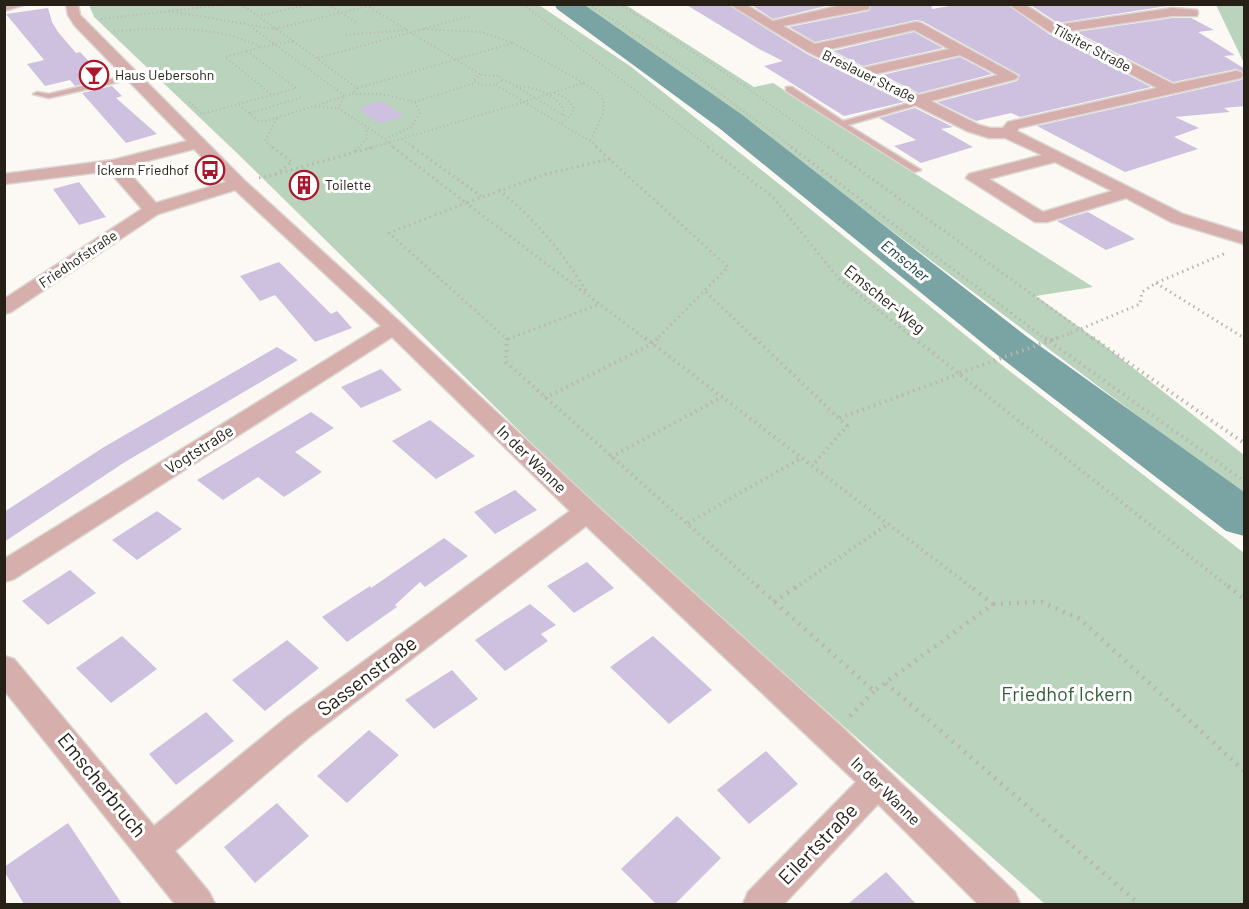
<svg xmlns="http://www.w3.org/2000/svg" width="1249" height="909" viewBox="0 0 1249 909" font-family="Barlow,sans-serif">
  <style>
    .green { fill: #bad3bc }
    .lines { fill: none; stroke-linecap: round; stroke-linejoin: round }
    .river { fill: #7aa3a4; fill-rule: evenodd }
    .building { fill: #cdc1df }
    .service-casing { stroke: #dad6d1; stroke-width: 3 }
    .minor-casing { stroke: #dad6d1; stroke-width: 3 }
    .path-far3 { stroke: #b9b5af; stroke-width: 2; stroke-dasharray: 1 3; stroke-linecap: butt }
    .path-far2 { stroke: #b9b5af; stroke-width: 3; stroke-dasharray: 1.5 4; stroke-linecap: butt }
    .path-far1 { stroke: #b9b5af; stroke-width: 4; stroke-dasharray: 1.5 4.5; stroke-linecap: butt }
    .path { stroke: #b9b5af; stroke-width: 4.5; stroke-dasharray: 2 6; stroke-linecap: butt }
    .service { fill: #d6aeab; fill-rule: evenodd }
    .minor { fill: #d6aeab; fill-rule: evenodd }
    .path-bridge-far1 { stroke: #b9b5af; stroke-width: 3; stroke-dasharray: 1.5 4; stroke-linecap: butt }
    .path-bridge { stroke: #b9b5af; stroke-width: 4; stroke-dasharray: 1.5 4.5; stroke-linecap: butt }
    .labels { text-anchor: middle; stroke-width: 6; stroke-linejoin: round; paint-order: stroke }
    .far-street-label { font-size: 14px; fill: #262017; stroke: #fff }
    .far-poi-label { font-size: 14px; fill: #262017; stroke: #fff; text-anchor: start }
    .far-water-label { font-size: 15px; font-style: italic; fill: #0e3738; stroke: #fff }
    .street-label { font-size: 16px; fill: #262017; stroke: #fff }
    .near-street-label { font-size: 20px; fill: #262017; stroke: #fff }
    .near-park-label { font-size: 20px; fill: #335c38; stroke: #fff }
  </style>
  <rect width="100%" height="100%" fill="#fcf9f4"/>
  <!-- green -->
  <path class="green" d="M89,5h450l91,61 163,129 214,174 237,184v351h-199l-437,-386 -368,-362 -146,-139z
    M574,5h52l128,82 19,-4 320,204 -57,9 64,46 144,113v41l-449,-338 -126,-92z
    M1216,5h28v58z"/>
  <g class="lines">
    <!-- river -->
    <path class="river" d="M554,4h29l158,110 285,222 218,156v44l-18,-5 -230,-177 -277,-226 -162,-119z"/>
  </g>
  <!-- building -->
  <path class="building" d="M685,4h42l80,50 97,48 -60,14 -80,-50 19,-5 -24,-12z
    M750,4h84l-61,15z
    M872,4h59l1,5 29,-5h45l43,30 102,53 -131,30 -9,-4 -35,8 -39,-19 80,-21 3,-6 -98,-54 -6,-1 -101,22 -26,-15 80,-16z
    M1029,4h134l4,2 -109,17z
    M48,8l4,14 6,10 18,21 4,-1 25,26 -30,8 -5,-6 -25,6 -18,-22 17,-4 -38,-46z
    M1172,18h19l23,12 -16,2 37,23 -11,1 21,13v4l-9,-4 -63,13 -97,-50z
    M914,32l29,16 -80,18 -30,-15z
    M960,57l32,17 -73,19 -37,-18z
    M1245,77v29l-21,2 6,4 -55,5 24,11 -25,9 24,12 -73,23 -88,-46 204,-46z
    M112,86l10,10 -6,2 41,36 -31,9 -44,-50z
    M382,101l22,15 -25,8 -21,-16z
    M915,108l38,19 -12,2 32,18 -52,16 -27,-17 22,-6 -37,-22z
    M79,182l17,22 10,13 -27,8 -26,-36z
    M1088,212l47,27 -29,11 -49,-29z
    M279,262l52,52 6,-3 15,17 -37,14 -40,-47 -15,6 -20,-25z
    M277,347l21,13 -173,102 -121,80v-30l100,-65z
    M381,369l21,21 -41,18 -20,-21z
    M311,412l23,16 -39,24 27,20 -38,25 -26,-20 -35,23 -26,-20z
    M430,420l45,36 -39,23 -44,-38z
    M515,490l22,20 -42,24 -21,-22z
    M157,511l25,18 -45,31 -25,-20z
    M444,538l24,18 -43,31 -5,-5 -25,23 2,2 -50,35 -25,-25 48,-31 1,2z
    M587,562l27,26 -40,25 -27,-27z
    M70,570l26,23 -48,32 -26,-24z
    M530,604l26,21 -15,9 7,7 -43,30 -30,-31z
    M122,636l35,33 -46,34 -35,-35z
    M653,636l59,54 -43,34 -59,-57z
    M287,640l32,28 -54,43 -33,-31z
    M452,670l26,29 -44,30 -29,-29z
    M206,712l28,29 -58,44 -27,-31z
    M369,730l30,25 -52,48 -30,-27z
    M766,751l32,33 -49,40 -32,-34z
    M277,803l32,33 -54,47 -31,-36z
    M677,816l44,42 -46,46h-19l-35,-35z
    M68,823l54,81h-98l-20,-33v-4z
    M886,872l30,32h-68z"/>
  <g class="lines">
    <!-- service casing -->
    <g class="service-casing">
      <path id="service" d="M133,74l4,2 -1,2 -87,20 -16,-4 4,-2 12,2z
        M786,87h6l51,34 81,-22v4l-76,22 73,45 -7,2 -128,-81z"/>
    </g>
    <!-- minor casing -->
    <g class="minor-casing">
      <path id="minor" d="M4,4h23l-23,7z
        M66,4h12l2,11 5,5 159,160 157,143 195,182 245,221 174,166 5,12h-42l-100,-100 -94,100h-41l5,-12 108,-110 -270,-256 -278,212 -133,113 34,41 6,12h-40l-171,-214v-34l10,3 140,167 132,-108 284,-207 -178,-174 -378,242 -10,3v-23l377,-233 -146,-136 -77,24 -147,98 -7,2v-15l138,-90 -33,-38 -105,13v-10l109,-14 74,-19 -112,-115 -7,-11zM194,149l32,33 -70,21 -32,-36z
        M729,4h16l28,17 73,-17h24l-1,5 -86,17 32,18 101,-22 5,1 97,53 -2,3 -85,22 48,24 11,3h13l5,-6 149,-34 -107,-56 -42,-28h16l33,21 115,-17 25,2 1,3 -1,3h-25l-103,15 104,53 63,-13 5,1 2,3 -2,3 -222,50 -2,3 166,83 61,19v11l-73,-22 -45,-24 -79,24h-12l-69,-44 3,-4 73,-19 -37,-17h-16l-22,-7 -159,-79zM914,30l35,19 -86,19 -37,-18zM960,55l38,20 -79,20 -44,-21zM1055,162l57,29 -69,21 -54,-33z"/>
    </g>
    <!-- path-far3 -->
    <path class="path-far3" d="M241,4l52,37 -32,6
      M328,4l29,19
      M523,4l187,144
      M589,4l93,61 111,83
      M620,4l123,81 87,63
      M169,11l105,18 103,-25
      M257,16l51,-11
      M101,19l129,-15
      M250,26l95,70 -7,12 47,31
      M407,30l74,45
      M114,31c51,-3 99,-7 147,16l-14,4
      M346,35l61,-5 -38,-23
      M293,41l64,47 156,-45 -32,-11 -58,-3
      M247,51l49,37 -24,7 -47,-38z
      M318,58l152,-42
      M481,75l19,1 2,4c-9,7 -20,7 -29,0z
      M502,80l9,3 57,35
      M584,83l13,9 7,9 -1,13 -13,27
      M496,85l28,17 60,-19 -71,-40
      M516,86c20,2 37,6 48,24l-1,5
      M357,88l-5,6h29l34,8 5,11 -9,14 -26,12 3,4 136,-41 66,39 8,7
      M555,92l12,7 7,9 -2,6 -11,10
      M189,102l13,12 70,-19
      M415,102l60,-19
      M239,105l20,16h7l86,-27
      M315,107l23,1
      M250,113l53,-16
      M402,139l13,9
      M274,148l-9,-7 12,-23
      M358,148l8,-8 1,-12
      M369,148l19,-5 7,5"/>
    <!-- path-far2 -->
    <path class="path-far2" d="M272,147l20,15 -16,12 98,-27
      M393,147l73,56 80,-29 64,-15
      M413,147l68,49
      M596,147l132,120 -72,73
      M708,147l65,50 66,82 77,61
      M791,147l256,193
      M828,147l267,193
      M355,151l4,-4
      M259,178l17,-4
      M499,190c36,29 64,63 88,102
      M1156,283l88,55
      M706,292l50,48
      M1071,333l69,-29 2,-12 14,-9 70,-30
      M508,339l92,-35
      M508,340l-119,-107 77,-30 181,137"/>
    <!-- path-far1 -->
    <path class="path-far1" d="M507,338l-1,24 253,226
      M645,338l327,250
      M755,338l92,88 -34,39
      M914,338l316,250
      M1045,338l199,143
      M1093,338l151,105
      M545,398l107,-54 6,-6
      M840,418l119,-44
      M611,457l111,-60
      M688,523l113,-65
      M795,588l93,-64"/>
    <!-- path -->
    <path class="path" d="M757,586l117,105 119,-87 -23,-18
      M1228,586l16,13
      M774,602l23,-16
      M993,604l49,-2 38,17 164,152
      M886,683l253,221
      M850,716l24,-25"/>
    <!-- service -->
    <use href="#service" class="service"/>
    <!-- minor -->
    <use href="#minor" class="minor"/>
    <!-- path-bridge-far1 -->
    <path class="path-bridge-far1" d="M1052,340l19,-7"/>
    <!-- path-bridge -->
    <path class="path-bridge" d="M960,373l97,-35"/>
  </g>
  <!-- icons -->
  <defs>
    <g id="bar-ring" transform="scale(1.5)"><circle r="9.5" fill="#fff" stroke="#ab162b" stroke-width="1.5"/><path d="M-6-5H6L.8 .8V4.5H3.5V6h-7V4.5H-.8V.8Z" fill="#ab162b"/></g>
    <g id="bus-ring" transform="scale(1.5)"><circle r="9.5" fill="#fff" stroke="#ab162b" stroke-width="1.5"/><path d="M-5-6H5V4H4V6H2V4H-2V6H-4V4H-5ZM-3.5-4V0h7V-4ZM-3.5 1.2v1.5H-2V1.2ZM2 1.2v1.5H3.5V1.2Z" fill="#ab162b"/></g>
    <g id="building-ring" transform="scale(1.5)"><circle r="9.5" fill="#fff" stroke="#ab162b" stroke-width="1.5"/><path d="M-4-6H4V6H1V3H-1V6H-4ZM-2.5-4.3h1.7v1.8h-1.7ZM.8-4.3h1.7v1.8H.8ZM-2.5-1h1.7V.8h-1.7ZM.8-1h1.7V.8H.8Z" fill="#ab162b"/></g>
  </defs>
  <g fill-rule="evenodd">
    <use href="#bar-ring" x="94" y="75"/>
    <use href="#bus-ring" x="210" y="170"/>
    <use href="#building-ring" x="304" y="185"/>
  </g>
  <g class="labels">
    <!-- far-street labels -->
    <g class="far-street-label">
      <text transform="translate(1092 48) rotate(28)" y="5">Tilsiter Straße</text>
      <text transform="translate(869 76) rotate(26)" y="5">Breslauer Straße</text>
      <text transform="translate(78 259) rotate(-34)" y="5">Friedhofstraße</text>
    </g>
    <!-- far-poi labels -->
    <g class="far-poi-label">
      <text x="115" y="80">Haus Uebersohn</text>
      <text x="189" y="175" text-anchor="end">Ickern Friedhof</text>
      <text x="325" y="190">Toilette</text>
    </g>
    <!-- far-water labels -->
    <g class="far-water-label">
      <text transform="translate(905 261) rotate(39)" y="5">Emscher</text>
    </g>
    <!-- street labels -->
    <g class="street-label">
      <text transform="translate(885 299) rotate(39)" y="6">Emscher-Weg</text>
      <text transform="translate(199 449) rotate(-32)" y="6">Vogtstraße</text>
      <text transform="translate(532 459) rotate(44)" y="6">In der Wanne</text>
      <text transform="translate(886 791) rotate(44)" y="6">In der Wanne</text>
    </g>
    <!-- near-street labels -->
    <g class="near-street-label">
      <text transform="translate(367 676) rotate(-37)" y="7">Sassenstraße</text>
      <text transform="translate(102 785) rotate(51)" y="7">Emscherbruch</text>
      <text transform="translate(818 844) rotate(-46)" y="7">Eilertstraße</text>
    </g>
    <!-- near-park labels -->
    <g class="near-park-label">
      <text x="1067" y="701">Friedhof Ickern</text>
    </g>
  </g>
  <!-- border -->
  <rect width="1249" height="909" fill="none" stroke="#262017" stroke-width="12"/>
</svg>
